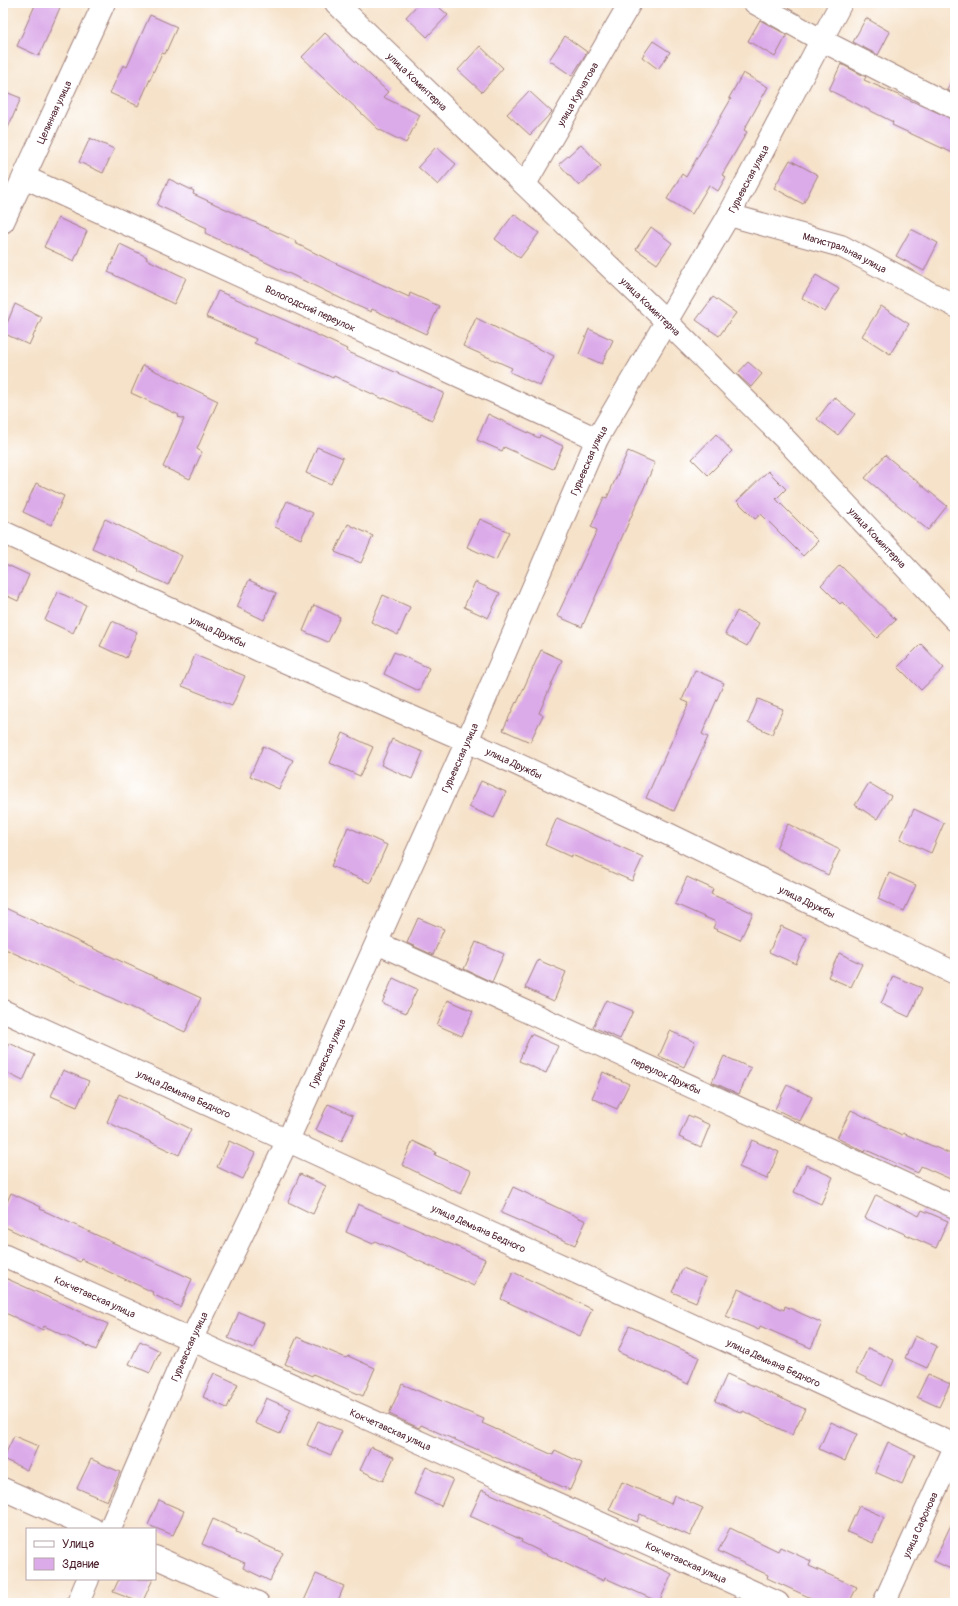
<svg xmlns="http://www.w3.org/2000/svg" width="958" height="1606" viewBox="0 0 958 1606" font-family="Pangolin,sans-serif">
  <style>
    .building { fill: #dbaae9 }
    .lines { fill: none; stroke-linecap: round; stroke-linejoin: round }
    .street-casing { stroke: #a0807a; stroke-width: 24 }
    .street { stroke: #fff; stroke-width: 22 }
    .labels { text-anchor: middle; stroke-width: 4; stroke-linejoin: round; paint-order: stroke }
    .street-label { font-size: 10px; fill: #4a1f2b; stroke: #fff }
  </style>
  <rect width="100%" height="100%" fill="#fff"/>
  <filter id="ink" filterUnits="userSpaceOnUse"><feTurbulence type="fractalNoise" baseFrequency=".025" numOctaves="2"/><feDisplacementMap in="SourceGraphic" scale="8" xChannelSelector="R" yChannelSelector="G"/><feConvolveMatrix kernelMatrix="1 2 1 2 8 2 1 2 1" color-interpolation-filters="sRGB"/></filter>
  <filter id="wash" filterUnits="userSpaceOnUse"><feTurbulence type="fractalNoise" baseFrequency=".012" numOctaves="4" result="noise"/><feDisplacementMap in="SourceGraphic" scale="16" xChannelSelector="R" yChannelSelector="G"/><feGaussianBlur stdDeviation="0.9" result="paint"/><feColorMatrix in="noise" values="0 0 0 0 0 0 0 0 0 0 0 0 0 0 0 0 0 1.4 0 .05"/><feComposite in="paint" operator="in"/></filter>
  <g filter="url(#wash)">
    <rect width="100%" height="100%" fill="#f6e2c9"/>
    <g id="blocks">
      <!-- building -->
      <path class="building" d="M36,3h26l-23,53 -22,-10z
        M419,3h15l14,12 -21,22 -21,-20z
        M150,15l27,12 -12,27 -3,-1 -24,53 -28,-13 13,-28 4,2z
        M866,18l24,14 -12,23 -25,-13z
        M760,20l27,15 -12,22 -27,-16z
        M325,33l63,59 -5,5 37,18 -14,28 -28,-14 -76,-72z
        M565,36l22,16 -15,24 -23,-16z
        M653,41l17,11 -12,17 -16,-12z
        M480,46l23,22 -21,24 -24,-22z
        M841,64l25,13 -2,3 91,40v34l-63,-29 1,-3 -64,-32z
        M743,73l25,14 -24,43 3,2 -25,43 4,2 -8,14 -9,-6 -17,29 -25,-15 15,-25 4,3 45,-78 -2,-1z
        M955,74v20l-8,-4z
        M3,91l18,7 -18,41z
        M529,91l23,21 -22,23 -23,-21z
        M90,138l24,11 -11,24 -24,-11z
        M581,144l20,22 -22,20 -20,-22z
        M436,147l20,17 -18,21 -20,-18z
        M790,160l28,15 -15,29 -29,-16z
        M169,179l25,12 -1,3 103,47 -1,2 38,19 76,35 1,-4 29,13 -13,28 -54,-25 -1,3 -27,-12 -139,-67 2,-5 -50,-23z
        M514,214l25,19 -19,25 -25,-19z
        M58,218l29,13 -13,30 -30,-14z
        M651,227l21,16 -15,21 -21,-15z
        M911,229l27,14 -14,28 -28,-15z
        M120,244l27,13 -1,2 40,19 -12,26 -66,-32z
        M816,275l23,14 -14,23 -23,-14z
        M218,291l80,35 49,23 -1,2 98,42 -12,27 -48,-22 -1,1 -49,-23 -1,2 -49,-22 -30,-13 2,-4 -50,-22z
        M713,297l23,16 -17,23 -23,-16z
        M15,304l27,13 -13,28 -26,-12z
        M881,306l28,18 -19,30 -28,-18z
        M476,318l78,38 -14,30 -30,-14 2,-4 -49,-22z
        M589,329l24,11 -11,24 -23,-10z
        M748,362l14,12 -11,13 -14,-13z
        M143,365l75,36 -21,48 5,3 -12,27 -27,-12 21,-48 -6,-2 1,-2 -48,-22z
        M834,397l21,17 -17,21 -21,-16z
        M488,414l51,24 1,-3 23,11 -10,23 -49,-22 -2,4 -25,-11z
        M716,434l16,17 -24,24 -16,-16z
        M317,447l26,11 -12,26 -25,-11z
        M628,451l27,12 -73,164 -25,-11 40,-86 -6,-3 13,-30 3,1z
        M885,455l62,51 -19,24 -63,-52z
        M768,471l18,18 -10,10 42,42 -15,15 -42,-42 -6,5 -18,-18z
        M36,483l28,13 -13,29 -28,-13z
        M287,501l26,12 -12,26 -26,-12z
        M105,519l77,37 -14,29 -30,-14 1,-2 -47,-21z
        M480,519l29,13 -13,28 -29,-13z
        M348,524l25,12 -12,27 -26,-11z
        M3,563l26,12 -11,26 -15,-7z
        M840,565l56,55 -19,18 -35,-36 -2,2 -19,-19z
        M249,580l27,13 -12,27 -27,-13z
        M475,582l25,11 -12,25 -24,-11z
        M58,592l28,13 -13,28 -28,-13z
        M383,595l27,12 -12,28 -27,-13z
        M314,605l26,12 -12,25 -25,-11z
        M737,611l22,12 -12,23 -22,-12z
        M112,621l25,11 -11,26 -26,-12z
        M921,644l23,24 -23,22 -23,-23z
        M541,650l21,10 -23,53 4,2 -13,27 -27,-12 13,-28 1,1z
        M394,652l35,16 -10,23 -35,-17z
        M195,655l50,21 -13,30 -50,-20z
        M695,670l29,13 -22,51 6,3 -34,74 -28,-13 43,-95 -7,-3z
        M758,699l25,10 -11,25 -24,-11z
        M343,733l30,14 -13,29 -30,-13z
        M392,739l31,13 -11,27 -31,-14z
        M263,746l30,14 -14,29 -29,-13z
        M481,781l25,11 -12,26 -25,-11z
        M869,783l22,13 -14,23 -22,-14z
        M914,809l30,14 -13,30 -31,-14z
        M557,818l86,39 -11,24 -60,-26 -1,2 -26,-12z
        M788,824l52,26 -12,25 -52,-27z
        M348,827l39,18 -17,38 -39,-17z
        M889,873l27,12 -12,26 -26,-12z
        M687,877l26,12 -2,5 42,19 -13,27 -27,-12 3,-6 -41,-18z
        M3,907l198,91 -16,34 -182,-84z
        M418,918l26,11 -11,26 -26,-12z
        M781,926l26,12 -11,26 -27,-12z
        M476,942l28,12 -12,28 -28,-13z
        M839,953l23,11 -11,23 -23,-10z
        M538,960l28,12 -12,29 -29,-13z
        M893,976l29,12 -13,29 -28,-13z
        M393,978l24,11 -11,24 -24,-10z
        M448,1000l25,11 -11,25 -25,-11z
        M606,1000l27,11 -13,28 -27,-12z
        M670,1031l25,11 -11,25 -25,-11z
        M531,1034l27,12 -12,27 -27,-12z
        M9,1043l26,12 -12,26 -20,-10v-14z
        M724,1056l27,12 -12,26 -27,-12z
        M63,1070l26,11 -12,26 -26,-11z
        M603,1072l26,12 -12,25 -25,-11z
        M787,1085l25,12 -12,24 -25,-12z
        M119,1094l72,35 -12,26 -72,-33z
        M328,1104l25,11 -11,26 -26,-11z
        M851,1110l51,25 1,-2 52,23v25l-34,-15 -3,7 -52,-23 -1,2 -28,-14z
        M688,1115l22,10 -9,22 -22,-10z
        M752,1140l27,12 -12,27 -28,-12z
        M229,1141l26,12 -12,26 -26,-12z
        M413,1141l23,11 -1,3 36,16 -10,23 -59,-29z
        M806,1165l27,12 -12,27 -27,-12z
        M300,1174l26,12 -13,28 -25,-12z
        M513,1187l73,34 -11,24 -74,-32z
        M11,1193l30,14 -1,2 152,70 -12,28 -28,-13 1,-2 -72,-33 -1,3 -77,-36v-15z
        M876,1195l43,21 3,-6 26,11 -12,27 -47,-21 -1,2 -23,-11z
        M358,1204l127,55 -11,27 -99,-45 -2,3 -27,-12z
        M683,1268l23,10 -10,24 -24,-10z
        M513,1272l79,37 -12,27 -79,-37z
        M3,1277l105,47 -12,26 -52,-24 -1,4 -40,-18z
        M738,1289l46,21 1,-4 37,17 -11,25 -51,-22 -1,4 -33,-14z
        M239,1312l25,11 -11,26 -25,-11z
        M629,1326l70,31 -11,27 -70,-32z
        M915,1336l22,10 -10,22 -22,-10z
        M297,1337l49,21 2,-2 27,12 -12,28 -50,-22 -1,2 -27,-12z
        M140,1341l20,10 -10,22 -21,-9z
        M868,1348l26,12 -12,26 -26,-13z
        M214,1373l24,11 -11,24 -24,-11z
        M727,1374l78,35 -13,26 -49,-24 -1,2 -27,-12z
        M928,1374l22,10 -11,23 -22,-10z
        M402,1384l82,35 -2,4 71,32 2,-5 27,13 -12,27 -149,-65 -2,3 -30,-14z
        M266,1398l25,11 -11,25 -25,-11z
        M318,1421l24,10 -11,24 -24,-10z
        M831,1422l26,12 -12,27 -26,-12z
        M14,1436l24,10 -11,24 -24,-11z
        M888,1442l27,13 -13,29 -27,-12z
        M371,1447l23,10 -11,24 -23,-11z
        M91,1459l29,13 -13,29 -30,-13z
        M426,1467l27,12 -12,27 -27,-12z
        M622,1482l49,22 3,-9 29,13 -13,28 -50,-22 -3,8 -28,-12z
        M482,1490l190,84 -13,28 -54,-24 -1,3 -29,-13 -54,-26 1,-2 -52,-24z
        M159,1500l25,11 -11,24 -25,-10z
        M859,1506l25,11 -11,26 -26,-11z
        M955,1516v55l-21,-10z
        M213,1519l24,11 -1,2 47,21 -13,28 -27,-13 2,-5 -43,-19z
        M730,1528l48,23 2,-4 31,14 -2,5 48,21 -8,16h-27l-55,-25 1,-3 -50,-24z
        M316,1574l28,12 -7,17h-34z
        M119,1579h34l-11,24 -29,-11z"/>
    </g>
  </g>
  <g filter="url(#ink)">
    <use href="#blocks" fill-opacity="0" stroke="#a0807a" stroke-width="1"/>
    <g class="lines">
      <!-- street casing -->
      <g class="street-casing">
        <g id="street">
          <path id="s1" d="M336,3l330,318 119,118 170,181"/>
          <path d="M755,3l66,37 134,68"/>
          <path id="s2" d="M24,177l573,262"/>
          <path id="s3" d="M525,184l105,-181"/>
          <path id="s4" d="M729,215l112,31 114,60"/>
          <path id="s5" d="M3,222l101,-219"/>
          <path id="s6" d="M3,532l260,120 204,89 201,93 287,139"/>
          <path id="s7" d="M377,943l578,264"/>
          <path id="s8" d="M3,1011l952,434"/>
          <path id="s9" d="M3,1255l775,348"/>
          <path d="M3,1489l90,40"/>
          <path id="s10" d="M110,1529l81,-189 97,-200 179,-399 130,-302 132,-224 112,-212"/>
          <path d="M155,1557l103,46"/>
          <path d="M78,1603l10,-24"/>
          <path id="s11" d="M884,1603l71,-156"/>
        </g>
      </g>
      <!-- street -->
      <use href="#street" class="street"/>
    </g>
  </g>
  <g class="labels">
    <!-- street labels -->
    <g class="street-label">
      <text dy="4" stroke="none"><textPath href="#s1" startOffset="113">улица Коминтерна</textPath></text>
      <text dy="4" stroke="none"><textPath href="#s3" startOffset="104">улица Курчатова</textPath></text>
      <text dy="4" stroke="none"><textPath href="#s5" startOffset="121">Целинная улица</textPath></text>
      <text dy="4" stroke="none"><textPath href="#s10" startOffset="1495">Гурьевская улица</textPath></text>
      <text dy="4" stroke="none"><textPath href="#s4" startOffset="122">Магистральная улица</textPath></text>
      <text dy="4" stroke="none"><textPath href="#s1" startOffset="437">улица Коминтерна</textPath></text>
      <text dy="4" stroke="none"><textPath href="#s2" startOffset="315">Вологодский переулок</textPath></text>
      <text dy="4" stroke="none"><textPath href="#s10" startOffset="1171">Гурьевская улица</textPath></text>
      <text dy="4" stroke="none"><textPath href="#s1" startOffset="761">улица Коминтерна</textPath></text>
      <text dy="4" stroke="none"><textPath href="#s6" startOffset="237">улица Дружбы</textPath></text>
      <text dy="4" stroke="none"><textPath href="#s10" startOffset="847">Гурьевская улица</textPath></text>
      <text dy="4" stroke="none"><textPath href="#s6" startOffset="561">улица Дружбы</textPath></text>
      <text dy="4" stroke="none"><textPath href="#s6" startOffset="885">улица Дружбы</textPath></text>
      <text dy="4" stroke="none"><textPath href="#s10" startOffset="523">Гурьевская улица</textPath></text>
      <text dy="4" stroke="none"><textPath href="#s7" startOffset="318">переулок Дружбы</textPath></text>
      <text dy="4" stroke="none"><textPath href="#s8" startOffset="199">улица Демьяна Бедного</textPath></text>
      <text dy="4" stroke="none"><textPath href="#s8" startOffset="523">улица Демьяна Бедного</textPath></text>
      <text dy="4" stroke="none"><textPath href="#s9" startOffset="101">Кокчетавская улица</textPath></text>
      <text dy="4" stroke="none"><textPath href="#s10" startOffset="199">Гурьевская улица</textPath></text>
      <text dy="4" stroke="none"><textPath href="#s8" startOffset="847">улица Демьяна Бедного</textPath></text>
      <text dy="4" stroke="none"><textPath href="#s9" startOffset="425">Кокчетавская улица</textPath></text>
      <text dy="4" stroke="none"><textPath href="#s11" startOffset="86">улица Сафонова</textPath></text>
      <text dy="4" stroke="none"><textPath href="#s9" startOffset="749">Кокчетавская улица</textPath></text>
    </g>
  </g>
  <!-- margin -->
  <rect width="958" height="1606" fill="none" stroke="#fff" stroke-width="16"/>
  <!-- legend -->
  <rect x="26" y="1528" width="130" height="52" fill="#ffffff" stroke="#b7a5aa"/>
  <rect x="34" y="1541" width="20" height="6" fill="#ffffff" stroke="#b7a5aa"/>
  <text x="62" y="1548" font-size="12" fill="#4a1f2b">Улица</text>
  <rect x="34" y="1558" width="20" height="12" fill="#dbaae9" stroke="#b7a5aa"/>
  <text x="62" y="1568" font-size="12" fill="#4a1f2b">Здание</text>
</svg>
